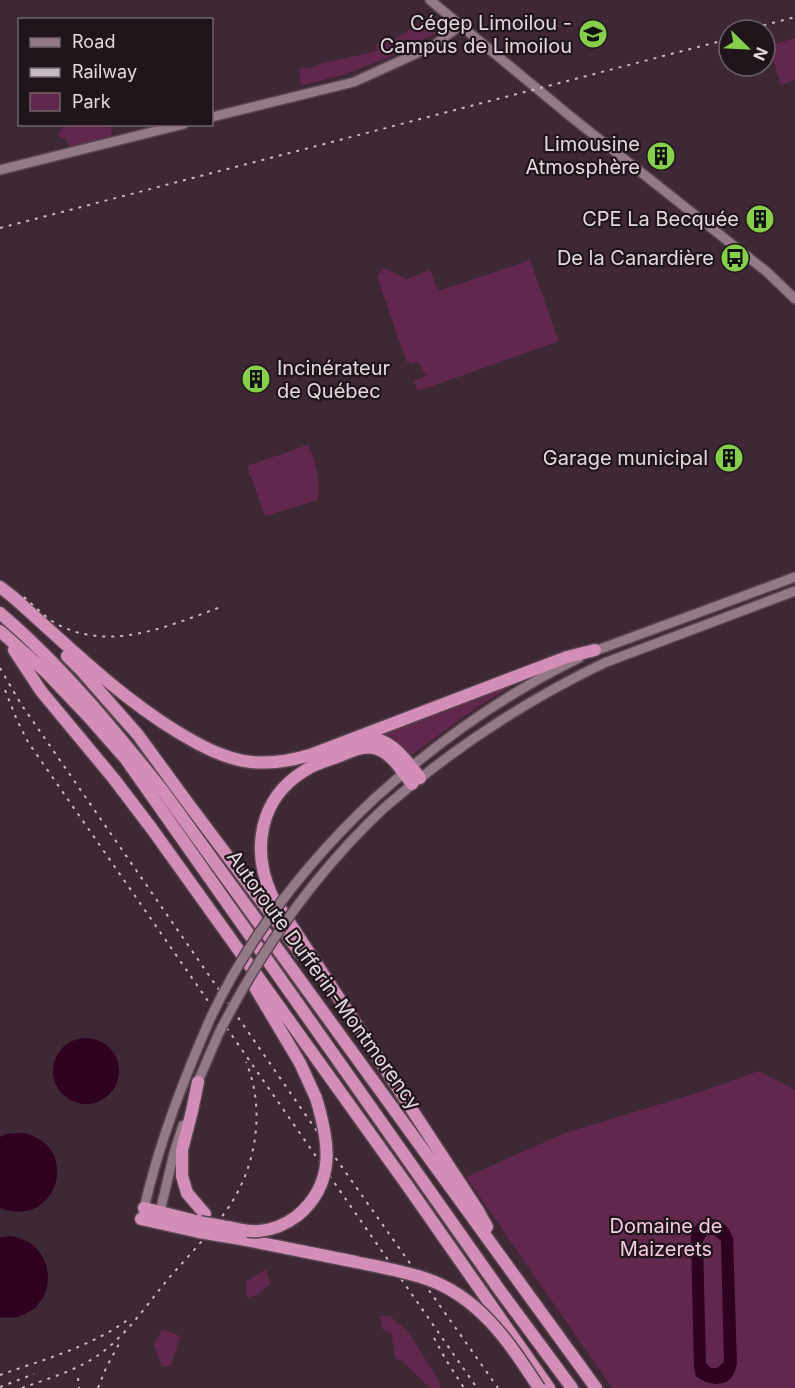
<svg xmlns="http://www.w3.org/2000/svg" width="795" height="1388" viewBox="0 0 795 1388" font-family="Inter,sans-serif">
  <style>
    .green { fill: #61274c }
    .water { fill: #2f0020; fill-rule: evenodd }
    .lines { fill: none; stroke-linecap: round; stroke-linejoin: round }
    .secondary-casing { stroke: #57444f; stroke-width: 12 }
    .highway-casing { stroke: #57444f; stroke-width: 15 }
    .secondary { stroke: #947988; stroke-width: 9 }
    .highway { stroke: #d38eb7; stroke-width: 12 }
    .rail { stroke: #c8b8c1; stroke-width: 2; stroke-dasharray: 3 6; stroke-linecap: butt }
    .secondary-bridge-casing { stroke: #57444f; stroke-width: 12; stroke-linecap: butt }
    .highway-bridge-casing { stroke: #57444f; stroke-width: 15; stroke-linecap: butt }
    .secondary-bridge { stroke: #947988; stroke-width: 9 }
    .highway-bridge { stroke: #d38eb7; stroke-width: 12 }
    .labels { text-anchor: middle; stroke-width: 4.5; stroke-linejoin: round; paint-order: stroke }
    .poi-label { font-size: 20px; fill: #e6d7df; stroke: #1f151b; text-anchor: end }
    .street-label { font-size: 20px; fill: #e6d7df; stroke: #1f151b }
    .park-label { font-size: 20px; fill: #f6cae2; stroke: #1f151b }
  </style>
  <rect width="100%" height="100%" fill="#3f2835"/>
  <!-- green -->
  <path class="green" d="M434,17l4,7 -2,9 -47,24 -43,17 -43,11 -2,-1 -2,-15 20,-3v-2l58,-13 -1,-7 16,-3 36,-23 2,2z
    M795,38v42l-14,5 -12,-39z
    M71,125h40l1,15 -42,7 -4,-8 -8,-3 4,-8z
    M530,260l28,79 -1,3 -139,49 -4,-10 12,-5 -8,-15 -5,3 -7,-3 -29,-85 7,-8 23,11 23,-9 8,21z
    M308,445c8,17 13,36 10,55l-53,16 -18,-50z
    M513,680l2,4 -42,26 -63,46 -34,-21z
    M759,1071l36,19v298h-183l-146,-211 99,-44 135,-41z
    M266,1269l4,15 -11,10 -12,4 -1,-16z
    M380,1316h10l19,17 30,48 1,7h-10l-27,-26 -7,-3 -5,-26 -8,-3z
    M162,1329l18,7 -9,30 -9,1 -8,-23z"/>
  <!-- water -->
  <path class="water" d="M53 1071a33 33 0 1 1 66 0a33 33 0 1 1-66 0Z
    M19,1133c5,0 10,1 14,3 47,20 20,93 -33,72v-71l6,-3z
    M713,1219c11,3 16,8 20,19l4,126c-2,5 -2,10 -6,14 -9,10 -26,6 -35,-2l-2,-8 -3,-132 2,-7 8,-9zM707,1235h7l7,6 3,121 -7,6h-6l-5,-5 -3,-122z
    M11,1236c4,1 9,2 13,4 32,14 32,62 -1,75 -8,3 -15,3 -23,2v-80z"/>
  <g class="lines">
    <!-- secondary casing -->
    <g class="secondary-casing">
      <path id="secondary" d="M430,0l140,116 197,156 28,27
        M212,117l142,-35 79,-36 28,-21
        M0,170l184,-46
        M592,652l203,-75
        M375,798c62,-56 128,-103 204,-140
        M384,808c67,-58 141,-107 220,-145l191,-72
        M196,1086l23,-53
        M143,1213c15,-68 40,-132 68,-196
        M159,1216l15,-63 9,-28"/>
    </g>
    <!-- highway casing -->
    <g class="highway-casing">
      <path id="highway" d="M0,587l13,10c53,47 103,97 163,134 23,14 48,28 75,31 21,2 39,-1 59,-7l257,-98 28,-7
        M0,613c61,52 113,115 163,178l433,597
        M0,631l46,41 41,43 38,43 376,534 71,96
        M14,650l27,41 73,88 38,50 255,356 142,203
        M67,656l14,14 57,65 49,67 114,152
        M360,737c29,-2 44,20 60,41
        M412,784c-10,-12 -19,-30 -35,-35 -13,-5 -27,3 -40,8 -11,4 -23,7 -33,14 -45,28 -53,79 -32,125l205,313 10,18
        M253,984l47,79 16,35
        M198,1082l-6,29 -10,39v26l5,17 18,21
        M144,1208l56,14
        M141,1219l58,13
        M241,1239l115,23"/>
    </g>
    <!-- secondary -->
    <use href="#secondary" class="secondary"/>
    <!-- highway -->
    <use href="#highway" class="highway"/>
    <!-- rail -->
    <path class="rail" d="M746,30l49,-13
      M0,228l729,-189
      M24,597c9,8 18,17 28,24 53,33 114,6 166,-13
      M0,668l21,36 311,449 166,235
      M5,690l12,30 11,22 449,646
      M434,1338l12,22 18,28
      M0,1375c42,-15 94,-29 130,-57
      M78,1378l1,10
      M0,1387l34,-13
      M22,1388c25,-9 53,-17 75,-32 29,-20 49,-50 71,-77 22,-25 46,-49 64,-77 25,-40 33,-95 14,-140
      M98,1388l8,-20 14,-26"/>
    <!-- secondary-bridge casing -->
    <g class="secondary-bridge-casing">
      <path id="secondary-bridge" d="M211,1017c39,-82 98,-157 164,-219
        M219,1033c42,-83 97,-161 165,-225"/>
    </g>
    <!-- highway-bridge casing -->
    <g class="highway-bridge-casing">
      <path id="highway-bridge" d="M200,1222c9,2 19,3 27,5 11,2 21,5 32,4 14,-1 27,-7 38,-15 40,-33 32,-75 19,-118
        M199,1232l42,7
        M356,1262c23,5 46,9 68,16 55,18 85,64 115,110"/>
    </g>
    <!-- secondary-bridge -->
    <use href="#secondary-bridge" class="secondary-bridge"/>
    <!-- highway-bridge -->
    <use href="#highway-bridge" class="highway-bridge"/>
  </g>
  <!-- icons -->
  <defs>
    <g id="university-disc" transform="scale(1.5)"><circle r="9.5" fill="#86cf4b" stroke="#1f151b"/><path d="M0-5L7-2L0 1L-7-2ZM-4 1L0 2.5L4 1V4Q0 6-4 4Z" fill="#111"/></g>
    <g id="building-disc" transform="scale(1.5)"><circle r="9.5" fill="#86cf4b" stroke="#1f151b"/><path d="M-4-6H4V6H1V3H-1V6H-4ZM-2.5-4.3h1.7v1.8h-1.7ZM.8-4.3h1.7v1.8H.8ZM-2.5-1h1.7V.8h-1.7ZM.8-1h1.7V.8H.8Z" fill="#111"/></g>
    <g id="bus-disc" transform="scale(1.5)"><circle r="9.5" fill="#86cf4b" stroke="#1f151b"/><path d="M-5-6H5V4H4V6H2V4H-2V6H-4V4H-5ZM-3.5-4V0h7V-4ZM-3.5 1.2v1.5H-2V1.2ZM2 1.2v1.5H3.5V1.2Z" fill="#111"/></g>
  </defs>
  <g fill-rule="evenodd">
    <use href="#university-disc" x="593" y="34"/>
    <use href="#building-disc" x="661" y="156"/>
    <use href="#building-disc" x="760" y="219"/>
    <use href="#bus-disc" x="735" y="258"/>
    <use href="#building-disc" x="256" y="379"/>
    <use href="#building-disc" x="729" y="458"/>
  </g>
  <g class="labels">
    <!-- poi labels -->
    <g class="poi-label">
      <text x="572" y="30">Cégep Limoilou -<tspan x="572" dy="23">Campus de Limoilou</tspan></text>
      <text x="640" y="151">Limousine<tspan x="640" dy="23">Atmosphère</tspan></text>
      <text x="739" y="226">CPE La Becquée</text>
      <text x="714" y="265">De la Canardière</text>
      <text x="277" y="375" text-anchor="start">Incinérateur<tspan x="277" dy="23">de Québec</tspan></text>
      <text x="708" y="465">Garage municipal</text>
    </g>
    <!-- street labels -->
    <g class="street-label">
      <text transform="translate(324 980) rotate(54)" y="7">Autoroute Dufferin-Montmorency</text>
    </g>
    <!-- park labels -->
    <g class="park-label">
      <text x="666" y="1233">Domaine de<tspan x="666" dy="23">Maizerets</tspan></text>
    </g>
  </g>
  <!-- legend -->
  <rect x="18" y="18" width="195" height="108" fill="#1f151b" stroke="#6f6369" stroke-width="1.5"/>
  <rect x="30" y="38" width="30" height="9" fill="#947988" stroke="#6f6369" stroke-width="1.5"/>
  <text x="72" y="48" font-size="18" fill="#e6d7df">Road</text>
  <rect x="30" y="68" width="30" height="9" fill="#c8b8c1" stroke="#6f6369" stroke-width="1.5"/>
  <text x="72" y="78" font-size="18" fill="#e6d7df">Railway</text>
  <rect x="30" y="93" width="30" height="18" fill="#61274c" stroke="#6f6369" stroke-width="1.5"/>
  <text x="72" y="108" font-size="18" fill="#e6d7df">Park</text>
  <!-- north arrow -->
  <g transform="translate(747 48) rotate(114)"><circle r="28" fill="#1f151b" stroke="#6f6369" stroke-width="1.5"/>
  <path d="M0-4.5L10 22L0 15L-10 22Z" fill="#86cf4b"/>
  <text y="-9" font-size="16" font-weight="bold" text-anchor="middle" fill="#e6d7df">N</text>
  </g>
</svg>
